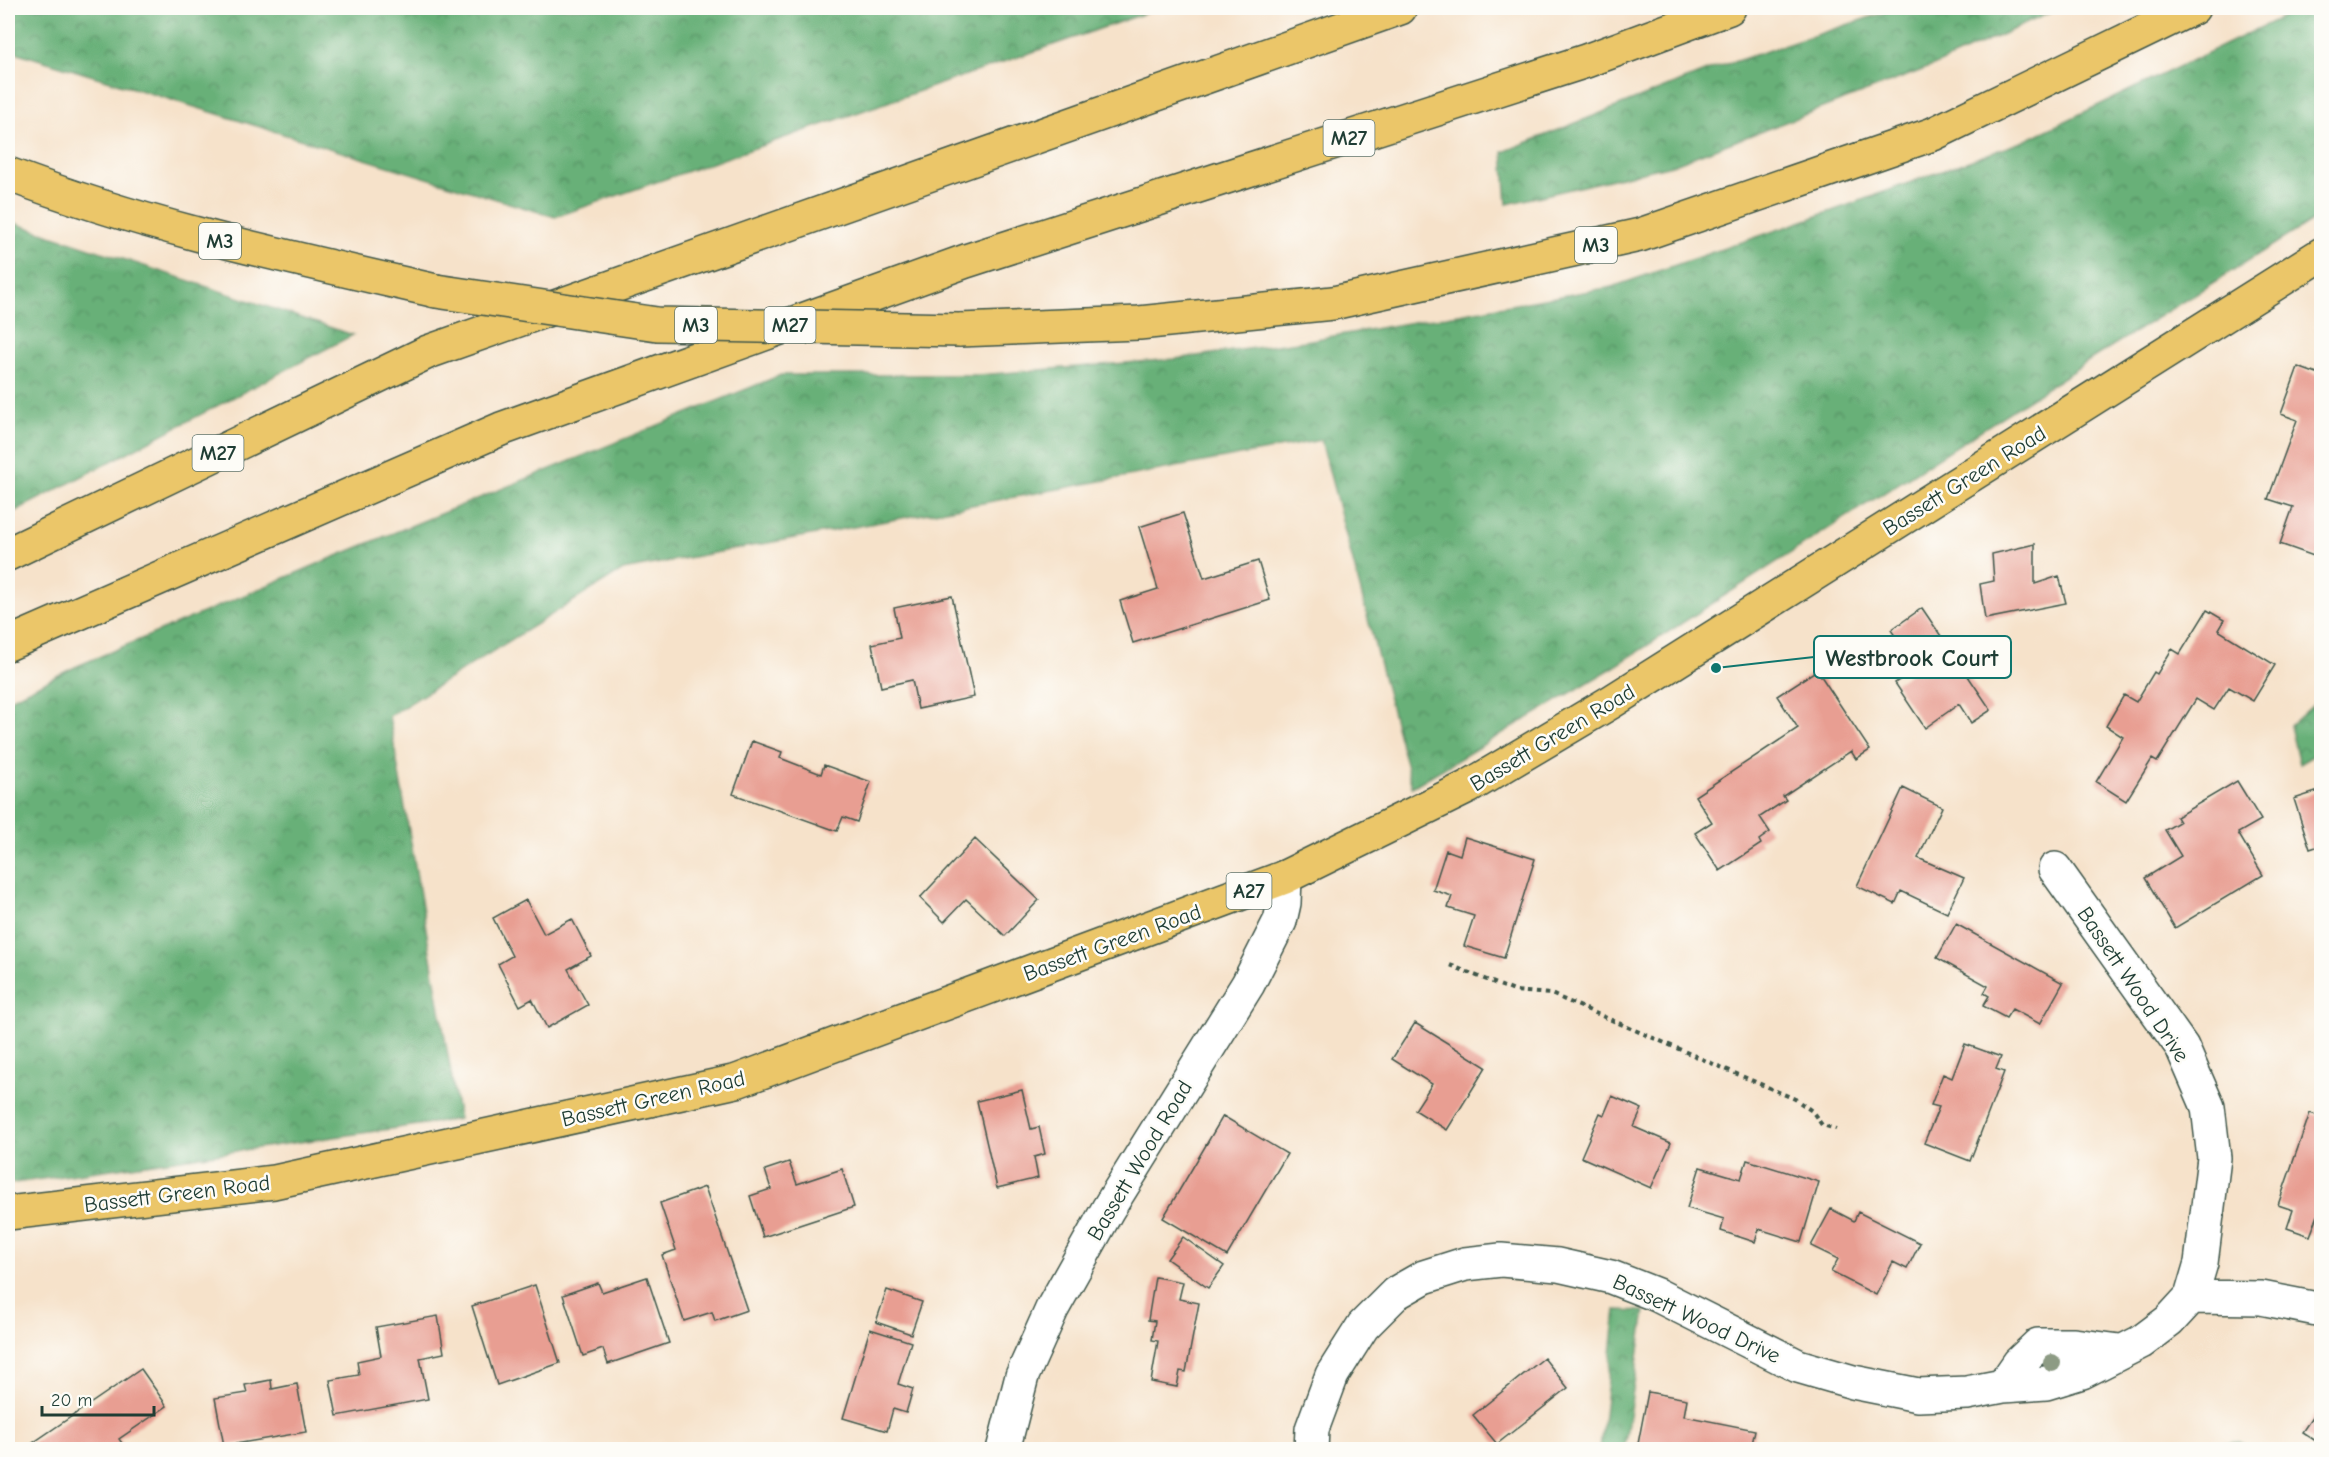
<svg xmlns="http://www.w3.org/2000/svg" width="2329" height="1457" viewBox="0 0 2329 1457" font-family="'Comic Neue',sans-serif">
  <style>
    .forest { fill: url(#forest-crowns); stroke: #447656; stroke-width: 1.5 }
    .building { fill: #e89e92 }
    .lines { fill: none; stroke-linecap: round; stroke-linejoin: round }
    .minor-casing { stroke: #3f564a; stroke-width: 36 }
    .major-casing { stroke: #3f564a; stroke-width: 36 }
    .highway-casing { stroke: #3f564a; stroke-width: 36 }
    .path { stroke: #3f564a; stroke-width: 4; stroke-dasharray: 4.5 4.5; stroke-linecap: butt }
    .minor { stroke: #fff; stroke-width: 33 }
    .major { stroke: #ebc669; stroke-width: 33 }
    .highway { stroke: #ebc669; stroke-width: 33 }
    .highway-bridge-casing { stroke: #3f564a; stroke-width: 36; stroke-linecap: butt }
    .highway-bridge { stroke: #ebc669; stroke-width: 33 }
    .tree { fill: #8d9b84 }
    .labels { text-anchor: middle; stroke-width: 5; stroke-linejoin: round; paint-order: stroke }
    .shield { fill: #fdfcf7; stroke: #62766e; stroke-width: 1.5 }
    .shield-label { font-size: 21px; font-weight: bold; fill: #1f3d34 }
    .street-label { font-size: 22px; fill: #1f3d34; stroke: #fdfcf7 }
    .leader { fill: none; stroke: #0f766e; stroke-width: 2 }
    .callout-dot { fill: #0f766e; stroke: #fdfcf7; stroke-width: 2 }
    .callout { fill: #fdfcf7; stroke: #0f766e; stroke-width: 2 }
    .callout-label { font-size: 24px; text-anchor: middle; font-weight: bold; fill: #1f3d34 }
  </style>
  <defs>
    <pattern id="forest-crowns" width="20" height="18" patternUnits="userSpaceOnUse" patternTransform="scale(1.5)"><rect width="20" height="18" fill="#68b078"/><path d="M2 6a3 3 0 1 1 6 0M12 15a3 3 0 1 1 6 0" fill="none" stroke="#559063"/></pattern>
  </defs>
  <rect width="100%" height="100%" fill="#fdfcf7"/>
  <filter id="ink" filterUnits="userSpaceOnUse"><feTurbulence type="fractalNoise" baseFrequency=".0167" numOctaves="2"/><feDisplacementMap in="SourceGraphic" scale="12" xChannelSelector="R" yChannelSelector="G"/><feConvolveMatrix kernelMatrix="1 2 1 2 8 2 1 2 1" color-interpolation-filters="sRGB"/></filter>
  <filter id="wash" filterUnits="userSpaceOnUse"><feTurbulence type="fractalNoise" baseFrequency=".008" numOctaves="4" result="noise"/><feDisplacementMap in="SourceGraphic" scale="24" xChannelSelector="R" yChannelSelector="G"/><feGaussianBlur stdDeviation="1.35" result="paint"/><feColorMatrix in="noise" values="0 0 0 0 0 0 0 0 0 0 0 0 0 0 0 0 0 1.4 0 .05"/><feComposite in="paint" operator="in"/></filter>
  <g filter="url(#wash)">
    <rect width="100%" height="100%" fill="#f6e2ca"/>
    <!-- forest -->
    <path class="forest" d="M8,8h1152l-605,209 -547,-167z
      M1898,8h162l-127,58 -261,99 -165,39 -4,-52 209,-83z
      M2301,8h20v207l-225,141 -482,311 -202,120 -91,-347 -698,130 -234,146 70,403 -451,65v-484l67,-33 257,-109 449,-183h198l196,-16 130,-18 307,-54 217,-75 195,-71z
      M8,221l345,114 -345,180z
      M2321,698v53l-22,13 -9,-38z
      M1616,1310l29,1 -21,138h-24z
      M2240,1442l11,7h-116z"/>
    <g id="blocks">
      <!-- building -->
      <path class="building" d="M2298,367l19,7 3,-7 2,1v191l-42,-15 13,-37 -25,-8 29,-79 -16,-6z
        M1183,513l21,65 54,-17 12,39 -137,43 -13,-42 38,-12 -19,-62z
        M2035,544v40l24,-8 7,27 -81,16 -5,-35 14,-3 -2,-27z
        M952,596l22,101 -56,12 -6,-29 -31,7 -9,-43 28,-6 -6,-30z
        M1922,608l69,102 -20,13 -12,-19 -34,24 -30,-45 22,-15 -26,-38z
        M2207,610l17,10 -6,10 57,35 -22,36 -24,-14 -15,23 -18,-11 -39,63 -5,-3 -26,42 -30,-19 27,-45 -17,-11 18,-31 12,7 18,-30 3,2 15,-25 8,5z
        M1817,670l53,80 -14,9 -5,-8 -68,45 3,4 -26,17 10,15 -11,8 2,4 -41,27 -25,-38 17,-11 -17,-26 103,-68 -21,-32z
        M752,741l30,11 -2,6 41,16 3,-9 47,17 -14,40 -14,-5 -6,14 -104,-37z
        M2237,781l24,39 -23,13 25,42 -88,53 -30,-50 36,-22 -16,-26 14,-8 -3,-5z
        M1903,788l39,19 -24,51 46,20 -17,35 -46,-22 -6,13 -38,-18z
        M2322,790v55l-12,4 -16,-50z
        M1465,837l70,22 -31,99 -40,-12 10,-30 -26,-8 4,-12 -19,-6 13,-40 14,5z
        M975,839l64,61 -34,36 -39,-37 -22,23 -24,-24z
        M526,900l18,34 28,-15 19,37 -23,13 20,36 -41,23 -15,-29 -12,7 -22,-42 14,-8 -19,-38z
        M1956,924l107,59 -23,41 -28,-15 -6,9 -23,-12 6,-10 -5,-3 4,-7 -51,-28z
        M1415,1023l71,44 -39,63 -32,-20 17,-26 -40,-25z
        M1965,1044l36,13 -5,12 8,3 -34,89 -46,-18 15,-36 -8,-2 12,-31 9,4z
        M1022,1090l9,39 8,-2 6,27 -11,3 4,21 -41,10 -20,-87z
        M1612,1096l30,13 -8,18 37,16 -20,45 -70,-31 19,-44 4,2z
        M2310,1113l12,4v88l-12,31 -23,-8 6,-18 -15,-5z
        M1223,1116l64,38 -60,102 -64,-38z
        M1747,1160l72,22 -18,60 -42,-13 -4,13 -34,-11 3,-12 -37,-11 13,-41 41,12z
        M789,1162l8,22 45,-15 12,38 -91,30 -13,-41 21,-7 -6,-19z
        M705,1187l42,123 -32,11 -3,-9 -28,9 -22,-66 14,-5 -16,-47z
        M1831,1209l23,12 4,-9 62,31 -13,26 -14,-7 -17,33 -45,-23 7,-13 -27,-13z
        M1183,1237l41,29 -16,22 -41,-29z
        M647,1277l22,66 -61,21 -5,-15 -20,7 -20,-61 35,-12 4,9z
        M1155,1277l28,5 -4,17 20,4 -13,69 -6,-1 -3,16 -26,-5 7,-41 -6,-1 3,-19 -7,-1z
        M535,1285l25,78 -63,22 -25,-79z
        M887,1290l35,12 -11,32 -35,-12z
        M438,1316l6,37 -24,5 8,41 -91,17 -7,-36 29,-5 -2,-14 24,-5 -5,-29z
        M870,1329l41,13 -13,42 15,5 -7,24 -13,-4 -6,22 -44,-13z
        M1544,1358l24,30 -71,56 -24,-29z
        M141,1369l26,37 -48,33 5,7 -4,3h-96z
        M271,1380l1,9 25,-5 9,48 -82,14 -9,-48 32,-5 -2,-8z
        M1648,1392l39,7 -3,17 71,14 -4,19h-114z
        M2322,1403v42l-20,-13z"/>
    </g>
  </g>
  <g filter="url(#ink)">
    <use href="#blocks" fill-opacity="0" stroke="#3f564a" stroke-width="1.5"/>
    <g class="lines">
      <!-- minor casing -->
      <g class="minor-casing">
        <path id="minor" d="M2191,1297l70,1 61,12
          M2003,1386l16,-23 19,-18h36l46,6
          M1003,1450l19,-74 30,-67 56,-100 140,-225 32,-63 4,-18 1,-26
          M1311,1450l1,-21 20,-54 31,-49 33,-33 28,-16 41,-13 36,-4 57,5 53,12 46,18 141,71 55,16 65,13 49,-2 36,-7 43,-3 36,-11 59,-30 28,-21 22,-24 10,-34 13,-105 -6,-51 -26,-60 -127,-178"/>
      </g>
      <!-- major casing -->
      <g class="major-casing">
        <path id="major" d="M8,1213l266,-31 463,-101 548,-204 183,-90 143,-85 711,-448"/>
      </g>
      <!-- highway casing -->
      <g class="highway-casing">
        <path id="highway" d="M8,174c138,53 284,84 428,117
          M959,330l180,-7 194,-20 307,-68 293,-101 260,-126
          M8,554l420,-202 972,-344
          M8,644l493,-215 465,-168 620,-200 143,-53"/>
      </g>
      <!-- path -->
      <path class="path" d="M1450,965l64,26 37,3 244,105 17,12 10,14 14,4"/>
      <!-- minor -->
      <use href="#minor" class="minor"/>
      <!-- major -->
      <use href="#major" class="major"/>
      <!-- highway -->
      <use href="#highway" class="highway"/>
      <!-- highway-bridge casing -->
      <g class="highway-bridge-casing">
        <path id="highway-bridge" d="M436,291l221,33 302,6"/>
      </g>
      <!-- highway-bridge -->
      <use href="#highway-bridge" class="highway-bridge"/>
    </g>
    <!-- trees -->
    <circle class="tree" cx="2052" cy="1363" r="9"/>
  </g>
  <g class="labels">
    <!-- shield labels -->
    <g class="shield">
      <rect x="1323.5" y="120" width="51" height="36" rx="4.5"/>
      <rect x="199" y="223" width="42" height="36" rx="4.5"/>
      <rect x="1575" y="227" width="42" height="36" rx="4.5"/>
      <rect x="675" y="307" width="42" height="36" rx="4.5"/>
      <rect x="764.5" y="307" width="51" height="36" rx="4.5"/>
      <rect x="192.5" y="435" width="51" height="36" rx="4.5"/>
      <rect x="1226.5" y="873" width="45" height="36" rx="4.5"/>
    </g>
    <g class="shield-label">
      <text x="1349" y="145">M27</text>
      <text x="220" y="248">M3</text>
      <text x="1596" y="252">M3</text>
      <text x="696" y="332">M3</text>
      <text x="790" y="332">M27</text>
      <text x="218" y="460">M27</text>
      <text x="1249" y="898">A27</text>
    </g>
    <!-- street labels -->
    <g class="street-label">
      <text transform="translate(1964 480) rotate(-32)" y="8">Bassett Green Road</text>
      <text transform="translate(1552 737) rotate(-31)" y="8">Bassett Green Road</text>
      <text transform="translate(1112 942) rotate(-20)" y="8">Bassett Green Road</text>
      <text transform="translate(2134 984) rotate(56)" y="8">Bassett Wood Drive</text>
      <text transform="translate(653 1098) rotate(-13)" y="8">Bassett Green Road</text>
      <text transform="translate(1139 1160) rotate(-59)" y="8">Bassett Wood Road</text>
      <text transform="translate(177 1193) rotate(-7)" y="8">Bassett Green Road</text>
      <text transform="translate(1697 1318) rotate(25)" y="8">Bassett Wood Drive</text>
    </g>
  </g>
  <!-- callouts -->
  <path class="leader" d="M1716 668L1814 657"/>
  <circle class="callout-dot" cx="1716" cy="668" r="6"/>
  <rect class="callout" x="1814" y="636" width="197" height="42" rx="6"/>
  <g class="callout-label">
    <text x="1912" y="666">Westbrook Court</text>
  </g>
  <!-- margin -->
  <rect width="2329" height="1457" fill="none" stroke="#fdfcf7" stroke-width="30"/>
  <!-- scale -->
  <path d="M42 1406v9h112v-9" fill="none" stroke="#1f3d34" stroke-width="3"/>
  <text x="51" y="1406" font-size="18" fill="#1f3d34" stroke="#fdfcf7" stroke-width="4.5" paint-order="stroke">20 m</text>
</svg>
